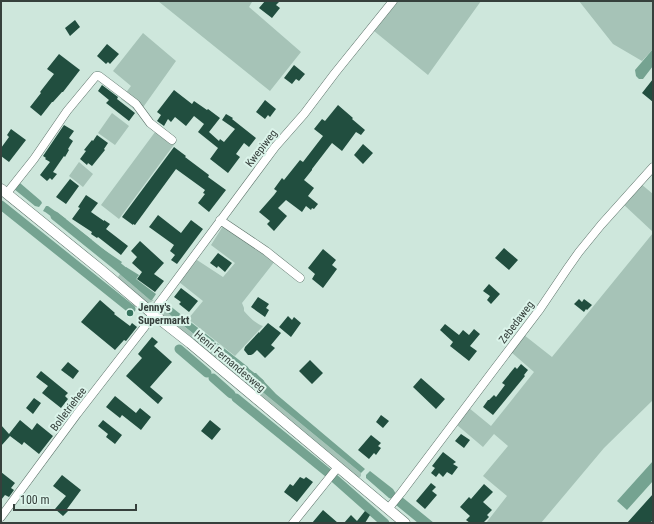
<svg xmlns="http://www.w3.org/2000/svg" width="654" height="524" viewBox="0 0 654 524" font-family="'Roboto Condensed',sans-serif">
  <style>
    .green { fill: #a6c3b7 }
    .water { fill: #75a391 }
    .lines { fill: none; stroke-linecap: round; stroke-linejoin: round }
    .canal { stroke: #75a391; stroke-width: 9 }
    .building { fill: #214e3f }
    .minor-casing { stroke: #5b7168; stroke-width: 9 }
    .tertiary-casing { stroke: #5b7168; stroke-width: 11 }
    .minor { stroke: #fff; stroke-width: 8 }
    .tertiary { stroke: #fff; stroke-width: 10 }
    .poi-dot { fill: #37745f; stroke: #dbf4ea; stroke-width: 1.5 }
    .labels { text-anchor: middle; stroke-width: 4; stroke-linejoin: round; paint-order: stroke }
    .street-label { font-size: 11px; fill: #36403c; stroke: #dbf4ea }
    .poi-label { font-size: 11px; font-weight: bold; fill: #36403c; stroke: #dbf4ea; text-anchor: start }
  </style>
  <rect width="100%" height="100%" fill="#cee7dc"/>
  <!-- green -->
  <path class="green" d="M158,1h94v1l-3,5 52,45 -31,39z
    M397,1h84l-53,74 -54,-44z
    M579,1h74v48l-11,12 -29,-17z
    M143,33l33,28 -37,52 -18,-14 10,-13 -18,-15z
    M112,113l17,13 -14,19 -17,-12z
    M158,128l18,14 -57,77 -18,-14z
    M79,162l14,12 -10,13 -14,-11z
    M641,184l12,10v38l-30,-28z
    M223,226l52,35 -33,42 2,5v3c5,6 12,13 19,15l-28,30 -47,-37 15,-18 -24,-19 18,-22 26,17 12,-14 -24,-18z
    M653,233v167l-49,48 -63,75h-55l21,-27 -24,-20 25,-30 -14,-12 -11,13 -26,-22 12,-17 22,18 43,-54 -23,-20 13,-17 28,22z
    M120,274l2,2 28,24h4l-3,2 -3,1 -29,-23 -1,-3z
    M162,306l6,7 75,62 2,-1 -8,4 -75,-63 -3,-6z
    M248,378v2l113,93v3l-2,2h-2l-112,-94v-2z"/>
  <!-- water -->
  <path class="water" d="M653,49v17l-10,13h-4l-3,-3 -1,-6z
    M20,183l21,18 1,2 -3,4 -4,-1 -21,-17z
    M46,206h2l18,13 -4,6c-7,-4 -12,-11 -19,-14z
    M70,223l22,17 -5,7 -19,-17h-2v-2z
    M96,245h1l25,17 -6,8 -24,-20z
    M126,267l13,8 -3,4 20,15 -4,6h-2l-28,-24 -2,-2z
    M165,302l83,65 1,3 -5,5 -76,-62 -6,-7z
    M253,373h3l20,21 89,75 -4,4 -113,-93v-2z
    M653,461v20l-26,29 -10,-9z
    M370,471l23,18 3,5 -4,5 -3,-1 -23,-20v-3z
    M402,497l32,26h-16l-22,-18z"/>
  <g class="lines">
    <!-- canal -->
    <path class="canal" d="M1,205l130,104
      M55,216l77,62
      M179,349l28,24
      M237,365l23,18
      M213,378l18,16
      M236,398l91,74
      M334,478l51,45"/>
  </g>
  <!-- building -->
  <path class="building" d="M265,1h15l-4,4 4,3 -8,10 -13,-10z
    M75,20l5,7 -10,9 -5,-8z
    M107,44l12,10 -9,10 -2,-2 -2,2 -9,-8z
    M59,54l21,16 -17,22h-1l-9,10h-1l-11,14 -11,-9 11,-14 -1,-1 14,-18 -7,-5z
    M294,65l11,9 -6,7 -3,-2 -4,5 -8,-6z
    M653,79v23l-11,-9z
    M102,85l16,12 -1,2 18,14 -6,8 -23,-18 3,-3 -11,-9z
    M174,90l18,14 2,-3 13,9 1,-1 12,9 -11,14 10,9 1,-2 4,3 11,-13 -13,-9 4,-6 7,4 -1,1 24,19 -7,9 -5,-4 -8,11 4,3 -12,16 -18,-14 8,-11 -20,-16 6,-8 -10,-8 -8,10 -11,-9 -4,5 -3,-3 -4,7 -7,-5 4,-6 -4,-3z
    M265,100l11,9 -6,8 -2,-2 -3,4 -9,-7z
    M338,105l15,13 -1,1 13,11 -4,5 -5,-3 -14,19 -10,-8 -20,26v1l-8,10 10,8 -6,8 10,8 -4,5 -2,-1 -1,2 -5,-4 -4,6 -16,-12 -8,8 9,8 -13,15 -7,-7 3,-3 -11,-9 15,-17 3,-4 -3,-2 8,-11 2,2 16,-20 3,2 20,-26 -9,-7 8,-10 3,2z
    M64,125l10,6 -5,7 4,3 -5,8 1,1 -4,7 -1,-1 -11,16 4,2 -5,6 -2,-2 -3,3 -7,-6 10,-13 -5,-3 1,-1 -3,-2z
    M11,129l15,11 -17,22 -8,-6v-8l8,-11 -2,-2z
    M97,135l11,8 -4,6 1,1 -13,16 -4,-3 -1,2 -7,-6 6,-8 -2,-1 8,-10 1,1z
    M363,144l10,9 -10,11 -9,-9z
    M174,147l12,9 -1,1 24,18 -1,2 18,13 -17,22 -11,-9 7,-9 -2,-1 2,-3 -29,-21 -41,56 -2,-1v1l-11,-8z
    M70,179l9,7 -13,18 -10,-7z
    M86,195l12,8 -7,9 13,9v-1l6,4 -4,5 22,17 -7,9 -23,-18 -1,1 -6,-4 1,-2 -20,-13 8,-11 -2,-1z
    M158,215l23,18 10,-13 12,9 -26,35 -6,-4 4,-5 -5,-4 4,-6 -25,-18z
    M140,241l24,22 -10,11 10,7 -9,11 -18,-13 5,-7 -10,-9 5,-6 -6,-6z
    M504,248l14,12 -9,10 -14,-12z
    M323,249l13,11 -4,5 5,4 -14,19 -11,-9 3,-5 -7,-6z
    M218,253l14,10 -7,9 -7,-6 -1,2 -7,-5z
    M489,284l11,10 -9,10 -4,-4 3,-4 -7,-5z
    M181,288l17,13 -9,11 -10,-8 2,-2 -7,-5z
    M258,297l11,7 -3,4 3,2 -4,7 -14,-10z
    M579,299l3,3 2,-3 8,6 -5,5 -1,-1 -2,3 -10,-8z
    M100,300l15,13 -1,1 16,12 2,-3 5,4 -11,14 -2,-1 -9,10 -34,-28z
    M288,316l4,4 2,-3 7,6 -10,14 -12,-10z
    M268,323l13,10 -10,12 4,3 -10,10 -8,-8 -4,4 -2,1h-3l-4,-5 1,-3 14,-15v1z
    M445,324l14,11 4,-5 6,5 5,-6 6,5 -10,12 7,5 -8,10 -19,-15 3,-4 -13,-12z
    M152,337l6,5 -4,4 18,16 -22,25 13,11 -5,6 -32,-28 16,-18 -4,-4z
    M310,360l13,13 -11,11 -13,-13z
    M68,362l11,9 -6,8 -12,-9z
    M521,364l7,6 -4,5 1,1 -32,39 -10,-8 5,-7h1l5,-5 2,2 9,-12 -3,-2 13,-16 2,2z
    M41,371l27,22 -3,3 3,3 -7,9 -19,-15 6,-7 -12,-9z
    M421,378l24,21 -9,10 -23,-22z
    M115,396l21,17 4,-5 11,9 -10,13 -19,-15 -2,3 -14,-11z
    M34,398l7,5 -8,11 -7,-6z
    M381,415l8,6 -6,7 -7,-6z
    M20,420l12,10 5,-7 16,13 -14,18 -15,-12 -2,3 -12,-9 -9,10v-21l8,9z
    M103,420l19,15 -7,9 -9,-7 2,-3 -10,-8z
    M210,420l11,9 -9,11 -11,-9z
    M461,434l9,6 -6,8 -9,-7z
    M371,435l10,8 -3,3 3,2 -5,7 -2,-2 -5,6 -11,-9z
    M443,452l13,10 -3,2 5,3 -6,8 -5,-3 -4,5 -4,-4 -3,4 -5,-4 4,-5 -3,-2z
    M1,472l14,11 -4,5 3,2 -5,7 -4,-2 -4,5z
    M62,475l19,15 -14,19 2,1 -6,6 -8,-7 11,-13 -13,-10z
    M300,477l4,2 2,-2 7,5 -16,20 -13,-10 6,-8 3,2z
    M431,483l5,4 -4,4 5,4 -12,14 -9,-8z
    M484,484l9,8 -10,10 9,8 -5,5 2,2 -6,6h-13l-4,-3 4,-4 -10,-9 9,-10 2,2z
    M653,494v26l-3,3h-23z
    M323,510l15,13h-26z
    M365,511l5,4 -5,8h-21l7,-8 6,6z"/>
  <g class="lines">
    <!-- minor casing -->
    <g class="minor-casing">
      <path id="minor" d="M7,193l27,-34 33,-48 29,-35h3l37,28 14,19 22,17
        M220,220l46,31 34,27
        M388,509l13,-16 92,-122 47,-62 27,-40 12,-17 22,-27 52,-58
        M1,517l76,-103 69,-89 11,-19 9,-12 109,-147 29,-33 31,-41 58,-72
        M293,523l45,-56"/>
    </g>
    <!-- tertiary casing -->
    <g class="tertiary-casing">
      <path id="tertiary" d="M1,189l100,81 52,44 37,29 215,180"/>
    </g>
    <!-- minor -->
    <use href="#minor" class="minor"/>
    <!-- tertiary -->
    <use href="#tertiary" class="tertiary"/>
  </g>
  <!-- markers -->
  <circle class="poi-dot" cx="130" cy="313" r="4"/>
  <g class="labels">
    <!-- street labels -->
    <g class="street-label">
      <text transform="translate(261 148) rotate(-52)" y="4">Kwepiweg</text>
      <text transform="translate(516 322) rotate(-53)" y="4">Zebedaweg</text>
      <text transform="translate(230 361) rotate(40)" y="4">Henri Fernandesweg</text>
      <text transform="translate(68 409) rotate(-53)" y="4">Bolletriehee</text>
    </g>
    <!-- poi labels -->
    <g class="poi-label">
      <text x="138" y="311">Jenny's<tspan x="138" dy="13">Supermarkt</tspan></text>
    </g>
  </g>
  <!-- border -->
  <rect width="654" height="524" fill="none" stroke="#36403c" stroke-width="4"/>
  <!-- scale -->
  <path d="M14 504v6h122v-6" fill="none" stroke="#36403c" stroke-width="2"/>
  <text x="20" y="504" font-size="12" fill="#36403c" stroke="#dbf4ea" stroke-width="3" paint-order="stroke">100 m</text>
</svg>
